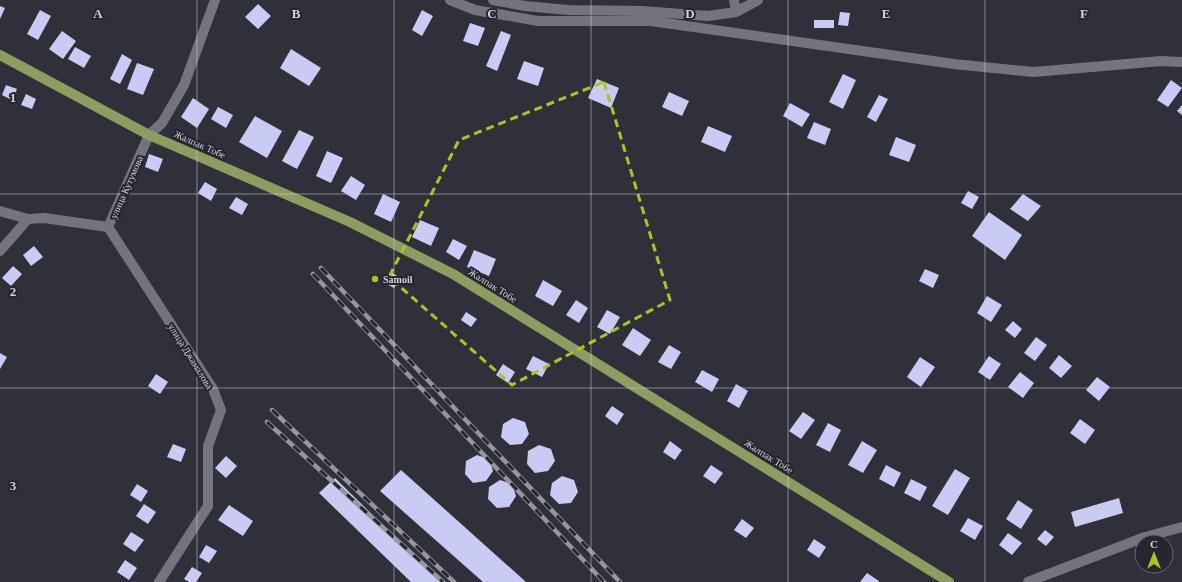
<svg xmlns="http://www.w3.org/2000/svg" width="1182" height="582" viewBox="0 0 1182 582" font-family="'Times New Roman',serif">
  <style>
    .building { fill: #c9cbf4 }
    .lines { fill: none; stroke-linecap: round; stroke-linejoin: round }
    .minor { stroke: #737480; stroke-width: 10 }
    .primary { stroke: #8d9c5f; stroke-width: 10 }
    .rail-casing { stroke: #95969e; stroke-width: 4.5 }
    .rail { stroke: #262630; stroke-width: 3; stroke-dasharray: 9; stroke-linecap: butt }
    .marked { fill: none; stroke: #a9c71b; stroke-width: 3; stroke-dasharray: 8 5; stroke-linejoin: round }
    .grid { fill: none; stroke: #d2d2d9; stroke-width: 1; stroke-opacity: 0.55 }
    .poi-dot { fill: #a9c71b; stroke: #262630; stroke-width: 1.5 }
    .labels { text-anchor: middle; stroke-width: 4; stroke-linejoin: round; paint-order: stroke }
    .street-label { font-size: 10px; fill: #d2d2d9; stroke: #262630 }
    .poi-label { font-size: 10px; font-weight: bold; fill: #d2d2d9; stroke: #262630; text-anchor: start }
    .grid-label { font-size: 13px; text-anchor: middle; font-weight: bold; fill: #d2d2d9; stroke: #262630; stroke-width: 4; stroke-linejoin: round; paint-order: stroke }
  </style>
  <rect width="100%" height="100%" fill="#2f303a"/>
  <!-- building -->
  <path class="building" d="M258,4l13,12 -13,13 -13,-12z
    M0,6l5,2 -5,11z
    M40,10l11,6 -13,24 -11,-6z
    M422,10l11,6 -11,20 -10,-6z
    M840,12l10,1 -2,13 -10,-1z
    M814,20h20v8h-20z
    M470,23l15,5 -7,18 -15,-5z
    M62,31l14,10 -13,18 -14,-10z
    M501,31l10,4 -14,36 -11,-5z
    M75,47l16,9 -7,12 -16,-9z
    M291,49l30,19 -12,18 -29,-18z
    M122,54l10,6 -12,24 -10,-5z
    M524,61l20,7 -6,18 -21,-7z
    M137,63l17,6 -11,26 -16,-6z
    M843,74l13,6 -13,29 -14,-7z
    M597,79l22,9 -8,20 -23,-10z
    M1171,80l11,8 -14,19 -11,-7z
    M6,85l11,4 -5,11 -10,-5z
    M669,92l20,9 -7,15 -20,-9z
    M26,94l10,5 -4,10 -11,-4z
    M879,95l9,4 -12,23 -9,-5z
    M193,98l16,11 -12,19 -16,-11z
    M790,103l20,11 -8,13 -19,-11z
    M1182,105v10l-5,-4z
    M218,107l15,8 -7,13 -15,-9z
    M255,116l27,15 -15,27 -28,-16z
    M814,122l17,7 -6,16 -18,-7z
    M708,126l24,10 -7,16 -24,-10z
    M299,130l15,7 -17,32 -15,-8z
    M896,137l20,8 -7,17 -20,-7z
    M327,151l16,7 -12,25 -15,-7z
    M149,154l14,5 -5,13 -13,-5z
    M351,176l14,9 -9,15 -15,-9z
    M205,182l12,7 -6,12 -13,-8z
    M968,191l11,6 -7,12 -11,-6z
    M383,194l17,8 -9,20 -17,-8z
    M1023,194l18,12 -13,15 -18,-12z
    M236,197l12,7 -6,11 -13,-7z
    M989,212l33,23 -17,25 -33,-24z
    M420,220l19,8 -8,18 -19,-9z
    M453,239l14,7 -8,14 -13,-8z
    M34,246l9,11 -12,9 -8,-11z
    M474,250l22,9 -7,17 -22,-9z
    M13,266l9,8 -11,12 -9,-8z
    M925,269l14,6 -6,13 -14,-7z
    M391,272l9,6 -6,10 -9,-5z
    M543,280l19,11 -9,15 -18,-10z
    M987,296l15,9 -11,17 -14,-9z
    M576,300l12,8 -9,15 -13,-8z
    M607,310l13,7 -10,17 -13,-7z
    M466,312l11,7 -6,8 -10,-7z
    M1013,321l9,8 -7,9 -10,-8z
    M633,328l18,12 -11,16 -18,-11z
    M1036,337l11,8 -12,16 -11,-8z
    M669,345l12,7 -10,17 -13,-7z
    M0,353l7,4 -7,12z
    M1059,355l13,11 -11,12 -12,-10z
    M533,356l16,8 -7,13 -16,-8z
    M989,356l12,8 -11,16 -12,-8z
    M920,357l15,10 -14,20 -14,-10z
    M503,364l12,8 -7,11 -12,-8z
    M702,370l17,9 -7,13 -17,-10z
    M1020,372l14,11 -11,15 -15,-11z
    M156,374l12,8 -8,12 -12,-8z
    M1097,377l13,10 -11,14 -13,-11z
    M736,384l12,7 -9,17 -12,-7z
    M612,406l12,8 -7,11 -12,-9z
    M803,412l12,8 -14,19 -12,-8z
    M513,418l12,4 4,12 -7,10 -12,1 -9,-8 2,-13z
    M1080,419l15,11 -10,14 -15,-11z
    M828,423l13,7 -11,22 -14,-7z
    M670,441l12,9 -7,10 -12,-8z
    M862,441l15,9 -14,23 -15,-8z
    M173,444l13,5 -5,13 -14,-5z
    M539,445l12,4 4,12 -7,10 -13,2 -8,-9 1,-13z
    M477,455l12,4 4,12 -7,10 -13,2 -8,-9 1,-13z
    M226,456l11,10 -11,12 -11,-10z
    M711,465l12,8 -8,11 -12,-8z
    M886,465l15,8 -7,14 -15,-8z
    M955,469l15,9 -22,37 -16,-9z
    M401,470l125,112h-43l-103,-91z
    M562,476l12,4 4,12 -7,11 -12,1 -9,-9 2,-12z
    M335,478l106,104h-30l-92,-89z
    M911,479l16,8 -7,14 -16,-8z
    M500,480l12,4 4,12 -7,11 -12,1 -9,-9 1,-12z
    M137,484l11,7 -7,11 -11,-7z
    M1119,498l4,15 -48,14 -4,-15z
    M1018,500l15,10 -12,19 -15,-10z
    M144,504l12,8 -8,12 -12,-8z
    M229,505l24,16 -10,15 -25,-16z
    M968,518l15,8 -8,14 -15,-9z
    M742,519l12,9 -8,10 -12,-8z
    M1045,530l9,7 -8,9 -9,-7z
    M131,532l13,8 -9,12 -12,-8z
    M1008,533l14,10 -10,12 -13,-10z
    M814,539l12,8 -7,11 -12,-8z
    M206,545l11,6 -8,12 -10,-6z
    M125,560l12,8 -8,12 -12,-8z
    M192,567l10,6 -6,9h-7l-5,-3z
    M867,573l12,8 -1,1h-18z"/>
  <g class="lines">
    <!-- minor -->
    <path class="minor" d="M450,0l25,10 63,11h113l303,43 80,8 127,-11 21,1
      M493,0l32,6 43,4 74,1 66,5 28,-4 22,-12
      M734,0l2,12
      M0,211l28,8 16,-1 64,9 41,-92 13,-12 22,-38 31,-85
      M108,227l105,162 8,21 -13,36v60l-49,76
      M0,251l28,-32
      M1028,582l117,-45 37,-10"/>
    <!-- primary -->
    <path class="primary" d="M0,55l149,80 201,87 103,52 496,308"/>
    <!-- rail casing -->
    <g class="rail-casing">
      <path id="rail" d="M321,268l299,314
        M313,274l291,308
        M272,410l182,172
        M267,422l176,160"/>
    </g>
    <!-- rail -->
    <use href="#rail" class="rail"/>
  </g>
  <!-- marked area -->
  <path class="marked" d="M604,82l66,218 -158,85 -123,-108 70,-137z"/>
  <!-- grid -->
  <path class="grid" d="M197,0v582M394,0v582M591,0v582M788,0v582M985,0v582M0,194h1182M0,388h1182"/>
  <!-- markers -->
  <circle class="poi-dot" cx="375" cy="279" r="4"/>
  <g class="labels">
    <!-- street labels -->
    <g class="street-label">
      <text transform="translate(200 144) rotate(24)" y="4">Жалпак Тобе</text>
      <text transform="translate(126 187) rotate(-66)" y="4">улица Кутумова</text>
      <text transform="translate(493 285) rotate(32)" y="4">Жалпак Тобе</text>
      <text transform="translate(191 356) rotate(58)" y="4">улица Джамалова</text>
      <text transform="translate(769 456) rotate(32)" y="4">Жалпак Тобе</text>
    </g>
    <!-- poi labels -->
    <g class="poi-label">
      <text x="383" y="283">Samoil</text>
    </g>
  </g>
  <g class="grid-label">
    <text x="98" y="18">A</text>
    <text x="296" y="18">B</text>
    <text x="492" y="18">C</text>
    <text x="690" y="18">D</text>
    <text x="886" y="18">E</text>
    <text x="1084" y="18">F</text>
    <text x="13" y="102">1</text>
    <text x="13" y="296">2</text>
    <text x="13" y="490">3</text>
  </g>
  <!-- north arrow -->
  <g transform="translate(1154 554)"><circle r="19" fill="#262630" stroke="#6b6b74"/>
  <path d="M0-3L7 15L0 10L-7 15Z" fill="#a9c71b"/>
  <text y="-6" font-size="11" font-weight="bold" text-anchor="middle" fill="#d2d2d9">С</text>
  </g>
</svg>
